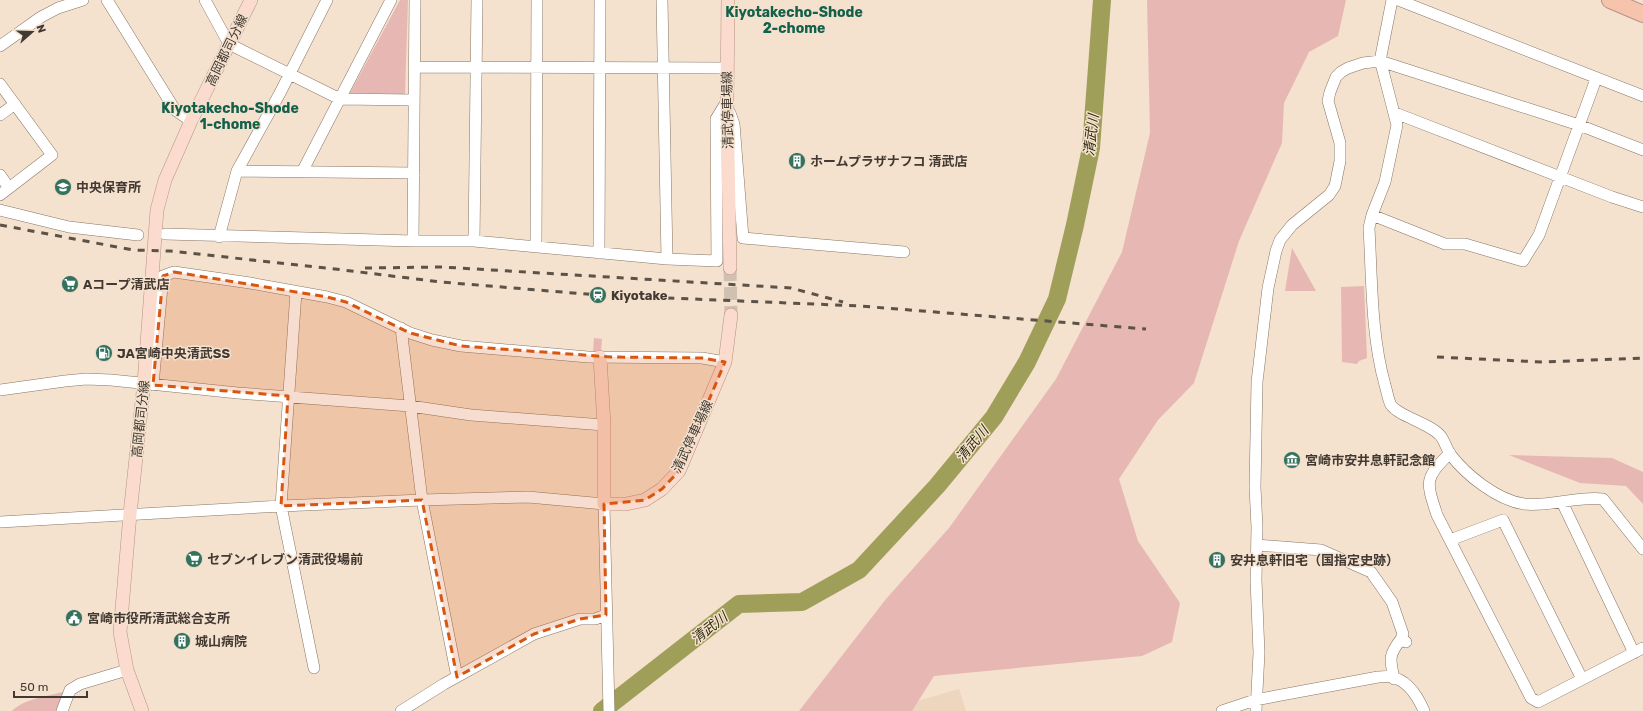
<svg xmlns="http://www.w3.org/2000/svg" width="1643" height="711" viewBox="0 0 1643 711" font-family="Rubik,'Noto Sans JP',sans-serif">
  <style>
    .built { fill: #eed5bd }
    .green { fill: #e7b8b3 }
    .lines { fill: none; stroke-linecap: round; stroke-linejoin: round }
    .river { stroke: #a09f5a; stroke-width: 18 }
    .major-tunnel { stroke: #d0c0af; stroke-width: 13; stroke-dasharray: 13 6; stroke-linecap: butt }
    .minor-casing { stroke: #877665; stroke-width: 12 }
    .major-casing { stroke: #b79381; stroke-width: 14 }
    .highway-casing { stroke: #b79381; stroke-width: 18 }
    .minor { stroke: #fff; stroke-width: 11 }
    .major { stroke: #fadbcd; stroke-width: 13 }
    .highway { stroke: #f6c3ac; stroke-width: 16 }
    .rail { stroke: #5b5248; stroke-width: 3; stroke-dasharray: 7 7; stroke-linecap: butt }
    .marked { fill: #d75610; fill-opacity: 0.2; stroke: #d75610; stroke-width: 3; stroke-dasharray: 8 5; stroke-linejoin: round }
    .labels { text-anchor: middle; stroke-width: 3; stroke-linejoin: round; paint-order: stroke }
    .street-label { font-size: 13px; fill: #423a32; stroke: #f4e1ce }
    .poi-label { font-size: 13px; font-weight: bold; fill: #423a32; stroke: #f4e1ce; text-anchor: start }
    .neighbourhood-label { font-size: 14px; font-weight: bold; fill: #13604b; stroke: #f4e1ce }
    .water-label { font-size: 14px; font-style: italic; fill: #2e2d0e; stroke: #f4e1ce }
  </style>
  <rect width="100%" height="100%" fill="#f4e1ce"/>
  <!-- built -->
  <path class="built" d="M959,689l7,22h-76v-2z"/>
  <!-- green -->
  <path class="green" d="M400,0h8l-3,94 -55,-1z
    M1147,0h199l-8,36 -29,16 -25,51 -2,40 -43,98 -45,142 -36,37 -39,59 19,62 42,62 -8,39 -30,14 -208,20 -22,35h-113l87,-112 63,-71 107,-149 66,-127 28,-119z
    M1292,248l24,43h-31z
    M1364,286l3,72 -8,3 -2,3 -15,-2 -1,-75z
    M594,338l8,1 -1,12 -8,1z
    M1509,455l103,3 31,14v32l-17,-18 -46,-3z
    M66,691l-4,20h-50c11,-12 37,-15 54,-20z"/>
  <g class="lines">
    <!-- river -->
    <path class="river" d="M602,711l137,-107 63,-2 57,-32 78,-84 57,-69 33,-55 30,-63 18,-74 16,-77 11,-148"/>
    <!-- major-tunnel -->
    <path class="major-tunnel" d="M730,268l1,47"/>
    <!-- minor casing -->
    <g class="minor-casing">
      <path id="minor" d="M107,0l68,110 16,11
        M205,0l24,44 111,55 74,1
        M662,0l5,259
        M1392,0l-12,61 3,10 14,54 -12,57 -13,33 -3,13c3,52 2,107 16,157 2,6 3,15 6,20 8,12 43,19 51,33 3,5 5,11 8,16 16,21 47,46 74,50 26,3 53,-8 79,-5l40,50
        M1398,0l245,96
        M0,46l41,-29 17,-9 25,-8
        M414,67l313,1
        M0,84l52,71 -52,40
        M730,113l4,11 9,114 161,14
        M1395,113l217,84 31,10
        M0,115l15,-11
        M237,171l177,2
        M302,172l89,-172
        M0,175l9,13
        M0,210l69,17 69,8
        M1372,215l73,29h20l58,17 16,-26 57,-156
        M165,234l248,7h61l193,18 50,2 -1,-142 11,-18
        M219,237l18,-66 43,-78 47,-93
        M413,241l2,-241
        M474,241l3,-241
        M536,246l1,-246
        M599,253l1,-253
        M296,292l-15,214 33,162
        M401,328l21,172 35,177
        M153,385l10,-109 11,-4 76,11 77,14 19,5 64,31 22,7 29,6 127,11 114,1 23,4
        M0,390l65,-9 21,-2 25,1 127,13 172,13 61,9 133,10
        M1450,453c-26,26 -24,28 -13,62l94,183 7,4 105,-54
        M1562,502l72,151
        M0,522l281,-16 141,-6 106,-3 76,7c2,69 3,138 5,207
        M1450,540l53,-20 79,159
        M1257,545l64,5 50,22 21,30 11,32 -2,5
        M1394,679c-4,-20 -6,-23 7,-40l5,3
        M62,711l8,-21 10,-6 47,-14
        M401,711l43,-27 90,-50 46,-15h15l11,-4
        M1222,711l33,-11 123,-23c4,0 9,-1 13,0 17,3 27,20 33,34
        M1256,711l3,-58 -3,-73 1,-53 -2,-40 2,-105 11,-94 8,-37 4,-11 12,-15 37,-30 6,-9 5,-25v-18l-12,-42 2,-9 6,-15 5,-5 7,-4 15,-5 17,-2 199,64 64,25"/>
    </g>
    <!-- major casing -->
    <g class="major-casing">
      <path id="major" d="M728,0l-1,101 3,167
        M600,357l4,68v79h22l19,-4 17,-11 17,-18 46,-109 6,-47
        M142,711l-15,-41 -7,-38 10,-118 14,-131 13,-173 8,-30 26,-59 60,-121"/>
    </g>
    <!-- highway casing -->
    <g class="highway-casing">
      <path id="highway" d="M1610,0l33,14"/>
    </g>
    <!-- minor -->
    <use href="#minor" class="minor"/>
    <!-- major -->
    <use href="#major" class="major"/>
    <!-- highway -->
    <use href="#highway" class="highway"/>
    <!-- rail -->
    <path class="rail" d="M0,225l133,25 37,1 165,18 106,13 157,13 262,11 286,23
      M365,268l77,-1 349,21 52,14
      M1437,357l105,5 101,-4"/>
  </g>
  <!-- marked area -->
  <path class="marked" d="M174,272l153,25 19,5 64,31 51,13 150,11 91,1 23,4 -46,109 -17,18 -17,11 -41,4 2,111 -26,4 -46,15 -77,43 -35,-177 -141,6 7,-110 -135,-11 10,-109z"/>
  <!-- icons -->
  <defs>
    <g id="building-disc" transform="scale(0.9)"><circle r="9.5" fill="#35725e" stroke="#f4e1ce"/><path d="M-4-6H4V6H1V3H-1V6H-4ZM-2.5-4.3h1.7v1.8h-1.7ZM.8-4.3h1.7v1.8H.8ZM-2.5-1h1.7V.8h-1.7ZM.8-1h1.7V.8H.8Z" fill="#fff"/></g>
    <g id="school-disc" transform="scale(0.9)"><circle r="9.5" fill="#35725e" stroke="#f4e1ce"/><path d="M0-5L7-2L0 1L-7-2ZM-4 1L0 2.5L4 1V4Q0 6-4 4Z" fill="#fff"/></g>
    <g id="supermarket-disc" transform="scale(0.9)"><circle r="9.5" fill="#35725e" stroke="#f4e1ce"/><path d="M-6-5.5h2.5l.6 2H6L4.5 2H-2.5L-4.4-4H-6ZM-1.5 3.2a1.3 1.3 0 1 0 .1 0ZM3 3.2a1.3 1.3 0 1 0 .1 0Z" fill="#fff"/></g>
    <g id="station-disc" transform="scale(0.9)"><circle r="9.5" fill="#35725e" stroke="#f4e1ce"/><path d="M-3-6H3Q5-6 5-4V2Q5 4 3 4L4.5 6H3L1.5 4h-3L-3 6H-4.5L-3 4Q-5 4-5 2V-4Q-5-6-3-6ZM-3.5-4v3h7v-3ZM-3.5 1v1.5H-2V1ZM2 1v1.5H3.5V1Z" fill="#fff"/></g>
    <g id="fuel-disc" transform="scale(0.9)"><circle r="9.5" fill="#35725e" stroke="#f4e1ce"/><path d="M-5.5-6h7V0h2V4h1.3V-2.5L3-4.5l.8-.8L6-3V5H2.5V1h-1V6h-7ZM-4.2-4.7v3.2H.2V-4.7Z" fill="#fff"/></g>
    <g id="museum-disc" transform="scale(0.9)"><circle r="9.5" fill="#35725e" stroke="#f4e1ce"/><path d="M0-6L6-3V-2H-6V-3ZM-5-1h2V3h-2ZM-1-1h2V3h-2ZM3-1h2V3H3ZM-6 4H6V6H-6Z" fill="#fff"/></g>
    <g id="civic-disc" transform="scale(0.9)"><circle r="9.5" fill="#35725e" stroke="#f4e1ce"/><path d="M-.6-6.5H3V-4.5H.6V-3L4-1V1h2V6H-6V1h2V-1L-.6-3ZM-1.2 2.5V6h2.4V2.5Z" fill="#fff"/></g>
  </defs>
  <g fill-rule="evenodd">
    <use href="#building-disc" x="797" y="161"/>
    <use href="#school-disc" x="63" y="187"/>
    <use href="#supermarket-disc" x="70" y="284"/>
    <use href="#station-disc" x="598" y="295"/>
    <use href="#fuel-disc" x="104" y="353"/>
    <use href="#museum-disc" x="1292" y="460"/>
    <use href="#supermarket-disc" x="194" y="559"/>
    <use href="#building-disc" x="1217" y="560"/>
    <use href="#civic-disc" x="74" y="618"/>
    <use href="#building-disc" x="182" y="641"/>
  </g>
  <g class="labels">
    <!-- street labels -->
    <g class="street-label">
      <text transform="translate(226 50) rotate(-64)" y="5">高岡都司分線</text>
      <text transform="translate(727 110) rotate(-91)" y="5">清武停車場線</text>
      <text transform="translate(140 419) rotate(-84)" y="5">高岡都司分線</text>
      <text transform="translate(692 436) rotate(-65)" y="5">清武停車場線</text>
    </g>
    <!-- poi labels -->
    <g class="poi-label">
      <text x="810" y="166">ホームプラザナフコ 清武店</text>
      <text x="76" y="192">中央保育所</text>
      <text x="83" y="289">Aコープ清武店</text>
      <text x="611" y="300">Kiyotake</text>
      <text x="117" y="358">JA宮崎中央清武SS</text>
      <text x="1305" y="465">宮崎市安井息軒記念館</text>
      <text x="207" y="564">セブンイレブン清武役場前</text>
      <text x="1230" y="565">安井息軒旧宅（国指定史跡）</text>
      <text x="87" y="623">宮崎市役所清武総合支所</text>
      <text x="195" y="646">城山病院</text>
    </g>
    <!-- neighbourhood labels -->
    <g class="neighbourhood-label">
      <text x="794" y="17">Kiyotakecho-Shode<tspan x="794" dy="16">2-chome</tspan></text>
      <text x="230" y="113">Kiyotakecho-Shode<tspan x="230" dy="16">1-chome</tspan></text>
    </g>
    <!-- water labels -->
    <g class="water-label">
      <text transform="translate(1091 135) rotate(-83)" y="5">清武川</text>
      <text transform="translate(972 444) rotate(-50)" y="5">清武川</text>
      <text transform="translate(709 628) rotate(-38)" y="5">清武川</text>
    </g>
  </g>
  <!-- north arrow -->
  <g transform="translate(32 32) rotate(70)" stroke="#f4e1ce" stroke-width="3" paint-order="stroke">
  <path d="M0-3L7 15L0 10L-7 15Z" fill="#423a32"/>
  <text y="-6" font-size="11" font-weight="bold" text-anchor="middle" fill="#423a32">N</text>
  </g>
  <!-- scale -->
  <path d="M14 691v6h73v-6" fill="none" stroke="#423a32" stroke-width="2"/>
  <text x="20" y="691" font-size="12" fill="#423a32" stroke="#f4e1ce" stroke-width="3" paint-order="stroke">50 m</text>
</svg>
